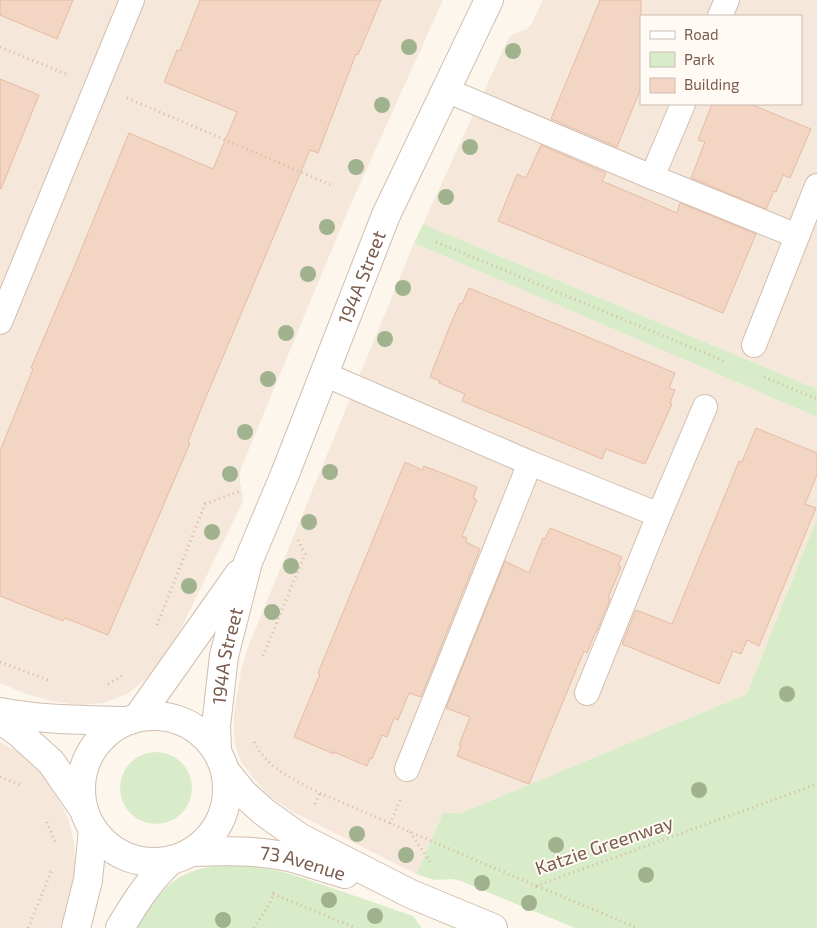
<svg xmlns="http://www.w3.org/2000/svg" width="817" height="928" viewBox="0 0 817 928" font-family="'Exo 2',sans-serif">
  <style>
    .residential { fill: #f5e8da; fill-rule: evenodd }
    .green { fill: #d8ecc9 }
    .building { fill: #f3d5c3; stroke: #e6bba3 }
    .lines { fill: none; stroke-linecap: round; stroke-linejoin: round }
    .lane-casing { stroke: #d1beb0; stroke-width: 26 }
    .street-casing { stroke: #d1beb0; stroke-width: 30 }
    .path { stroke: #d9b8a5; stroke-width: 3; stroke-dasharray: 1 4; stroke-linecap: butt }
    .lane { stroke: #fff; stroke-width: 24 }
    .street { stroke: #fff; stroke-width: 28 }
    .tree { fill: #a0b28e }
    .labels { text-anchor: middle; stroke-width: 4; stroke-linejoin: round; paint-order: stroke }
    .street-label { font-size: 19px; fill: #7a5c4d; stroke: #fffaf3 }
  </style>
  <rect width="100%" height="100%" fill="#fdf6ec"/>
  <!-- residential -->
  <path class="residential" d="M0,0h443l-93,206 -106,255 -4,11v10l3,14 -1,7 -68,140 -10,15 -18,21 -19,15 -24,9 -25,2 -27,-4 -25,-7 -26,-11z
    M543,0h274v389l-394,-165 85,-185 5,-5 14,-5 4,-4zM641,16h160v88h-160z
    M414,243l403,174v101l-70,176 -286,119h-18l-27,61 -123,-62 -23,-15 -17,-19 -13,-18 -6,-20v-26l7,-43 7,-24z
    M0,742l19,10 15,12 14,17 21,38 5,24 1,23 -3,23 -11,39h-61z"/>
  <!-- green -->
  <path class="green" d="M423,224l394,165v28l-403,-174z
    M817,518v410h-242l-114,-47 -9,-2 -17,1 -19,-6 27,-61h18l286,-119z
    M120 788a36 36 0 1 1 72 0a36 36 0 1 1-72 0Z
    M232,864c23,2 43,5 65,12l116,40 9,12h-286c13,-19 28,-45 50,-54 15,-7 30,-8 46,-10z"/>
  <!-- building -->
  <path class="building" d="M0,0h73l-16,39 -57,-24z
    M200,0h181l-23,55 -2,-1 -38,99 -8,-3 -109,259 -13,33 2,1 -82,192 -43,-17 -2,3 -63,-25v-145l33,-82 -2,-1 41,-96 57,-139 84,36 24,-57 -73,-30 13,-32 3,1z
    M600,0h41v88l-24,59 -66,-28z
    M0,79l39,16 -38,94 -1,-1z
    M712,104h38l61,25 -21,49 -7,-3 -7,17 -2,-1 -8,18 -75,-31 14,-36 -7,-2z
    M541,145l65,28 -4,8 38,16 37,16 3,-10 76,31 -33,79 -225,-92 19,-47 9,4z
    M469,288l206,85 -6,15 6,2 -5,13 2,1 -27,60 -39,-15 -4,10 -140,-58 3,-7 -26,-11 1,-2 -10,-4 21,-54 9,-20 2,1z
    M756,428l61,25v22l-12,29 11,4 -57,138 -12,-6 -6,14 -8,-3 -14,33 -97,-40 14,-34 36,14 67,-163 3,1z
    M405,462l17,8 2,-4 53,21 -4,11 4,2 -15,36 5,2 -1,4 14,7 -59,148 -12,-4 -11,27 -4,-2 -7,19 -5,-2 -10,24 -2,-1 -3,8 -33,-14v2l-40,-17 26,-63 -2,-1z
    M550,528l72,29 -4,9 3,1 -13,31 2,1 -14,34h-1l-8,20 -3,-2 -55,133 -72,-28 4,-10 -2,-1 11,-28 -24,-9 59,-147 24,12 14,-35 2,1z"/>
  <g class="lines">
    <!-- lane casing -->
    <g class="lane-casing">
      <path id="lane" d="M720,16l7,-16
        M446,90l206,87 145,59
        M652,177l31,-73
        M0,322l132,-322
        M754,345l63,-159
        M324,374l206,89 129,52 -72,178
        M659,515l46,-108
        M407,769l123,-306"/>
    </g>
    <!-- street casing -->
    <g class="street-casing">
      <g id="street">
        <path d="M0,712c42,8 82,8 125,9"/>
        <circle cx="154" cy="789" r="73"/>
        <path d="M138,717l101,-143"/>
        <path d="M0,719l19,14 32,29 31,45"/>
        <path id="s1" d="M217,750l-1,-24 8,-70 24,-94 37,-88 101,-259 103,-215"/>
        <path d="M226,772l18,22 20,18 35,25 112,57 82,34"/>
        <path id="s2" d="M192,852c32,-1 65,-2 97,5 19,5 38,12 56,17"/>
        <path d="M76,928l12,-48 5,-50"/>
        <path d="M120,928c16,-27 28,-46 51,-68"/>
      </g>
    </g>
    <!-- path -->
    <path class="path" d="M0,47l66,27
      M127,98l204,87
      M436,242l288,119
      M764,377l53,22
      M157,625l48,-121 35,-13
      M263,656l42,-102 -8,-16
      M0,662l51,19
      M108,684l14,-8
      M254,742c14,27 40,38 66,51l216,93 281,-102
      M0,777l23,9
      M315,804l5,-11
      M47,822l8,20
      M390,824l10,-24
      M410,832l20,30
      M537,886l100,42
      M273,894l83,34
      M28,928l24,-58
      M254,928l16,-25 5,-14"/>
    <!-- lane -->
    <use href="#lane" class="lane"/>
    <!-- street -->
    <use href="#street" class="street"/>
  </g>
  <!-- trees -->
  <g class="tree">
    <circle cx="409" cy="47" r="8"/>
    <circle cx="513" cy="51" r="8"/>
    <circle cx="382" cy="105" r="8"/>
    <circle cx="470" cy="147" r="8"/>
    <circle cx="356" cy="167" r="8"/>
    <circle cx="446" cy="197" r="8"/>
    <circle cx="327" cy="227" r="8"/>
    <circle cx="308" cy="274" r="8"/>
    <circle cx="403" cy="288" r="8"/>
    <circle cx="286" cy="333" r="8"/>
    <circle cx="385" cy="339" r="8"/>
    <circle cx="268" cy="379" r="8"/>
    <circle cx="245" cy="432" r="8"/>
    <circle cx="330" cy="472" r="8"/>
    <circle cx="230" cy="474" r="8"/>
    <circle cx="309" cy="522" r="8"/>
    <circle cx="212" cy="532" r="8"/>
    <circle cx="291" cy="566" r="8"/>
    <circle cx="189" cy="586" r="8"/>
    <circle cx="272" cy="612" r="8"/>
    <circle cx="787" cy="694" r="8"/>
    <circle cx="699" cy="790" r="8"/>
    <circle cx="357" cy="834" r="8"/>
    <circle cx="556" cy="845" r="8"/>
    <circle cx="406" cy="855" r="8"/>
    <circle cx="646" cy="875" r="8"/>
    <circle cx="482" cy="883" r="8"/>
    <circle cx="329" cy="900" r="8"/>
    <circle cx="529" cy="903" r="8"/>
    <circle cx="375" cy="916" r="8"/>
    <circle cx="223" cy="920" r="8"/>
  </g>
  <g class="labels">
    <!-- street labels -->
    <g class="street-label">
      <text dy="7" stroke="none"><textPath href="#s1" startOffset="498">194A Street</textPath></text>
      <text dy="7" stroke="none"><textPath href="#s1" startOffset="95">194A Street</textPath></text>
      <text transform="translate(604 845) rotate(-19)" y="7">Katzie Greenway</text>
      <text dy="7" stroke="none"><textPath href="#s2" startOffset="112">73 Avenue</textPath></text>
    </g>
  </g>
  <!-- legend -->
  <rect x="640" y="15" width="162" height="90" fill="#fffaf3" stroke="#cabbb1"/>
  <rect x="650" y="31" width="25" height="8" fill="#ffffff" stroke="#cabbb1"/>
  <text x="684" y="40" font-size="15" fill="#7a5c4d">Road</text>
  <rect x="650" y="52" width="25" height="15" fill="#d8ecc9" stroke="#cabbb1"/>
  <text x="684" y="65" font-size="15" fill="#7a5c4d">Park</text>
  <rect x="650" y="78" width="25" height="15" fill="#f3d5c3" stroke="#cabbb1"/>
  <text x="684" y="90" font-size="15" fill="#7a5c4d">Building</text>
</svg>
